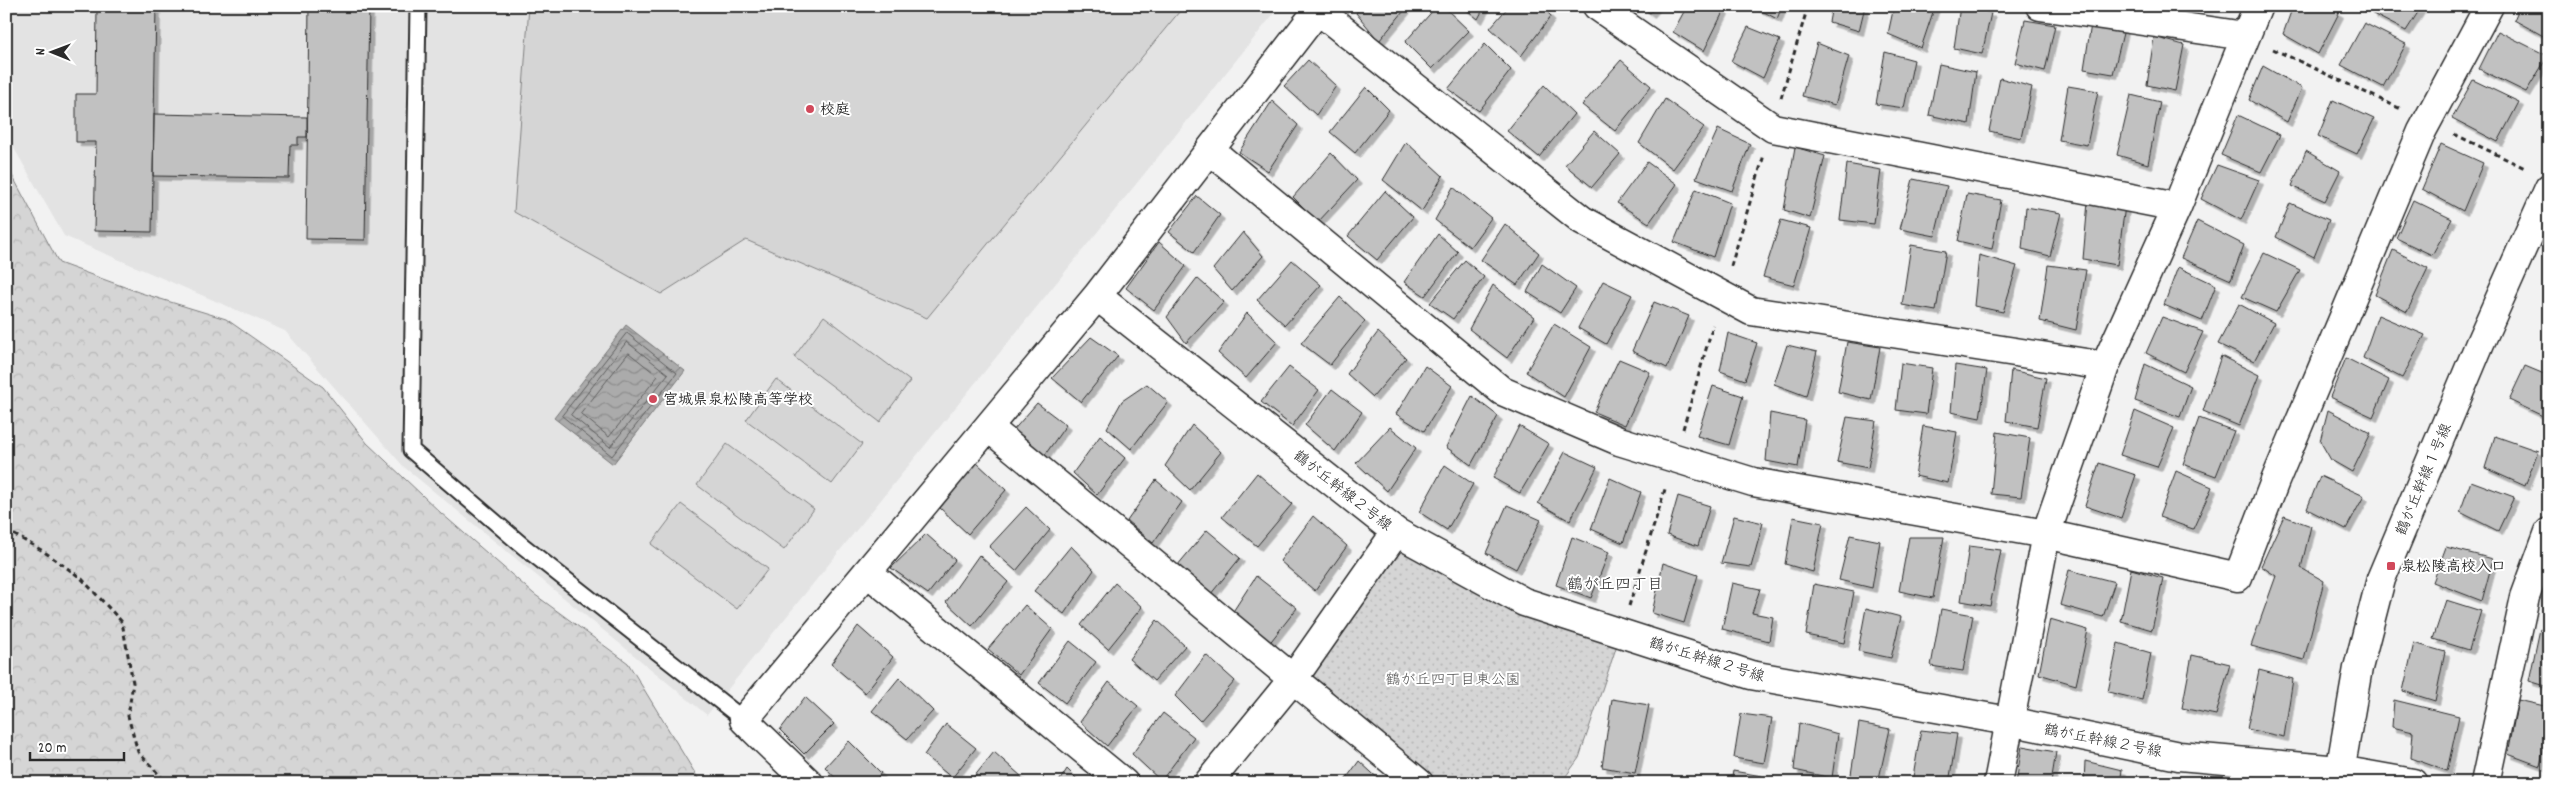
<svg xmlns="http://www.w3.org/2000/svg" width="2555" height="789" viewBox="0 0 2555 789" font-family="Dekko,'Klee One',sans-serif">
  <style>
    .built { fill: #e3e3e3 }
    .forest { fill: url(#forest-crowns); stroke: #808080 }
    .park { fill: url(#park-dots); stroke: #808080 }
    .pitch { fill: #d5d5d5; stroke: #808080 }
    .water { fill: url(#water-waves); stroke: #787878 }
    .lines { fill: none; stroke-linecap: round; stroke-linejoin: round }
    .shore { stroke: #5e5e5e; stroke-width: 1 }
    .building { fill: #c1c1c1; stroke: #2b2b2b; filter: url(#shadow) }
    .service-casing { stroke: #2b2b2b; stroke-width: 19 }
    .minor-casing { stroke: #2b2b2b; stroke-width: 31 }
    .tertiary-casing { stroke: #2b2b2b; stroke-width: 31 }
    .path { stroke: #2b2b2b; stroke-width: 3; stroke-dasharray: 5 4; stroke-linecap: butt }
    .service { stroke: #fff; stroke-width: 15 }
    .minor { stroke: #fff; stroke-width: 28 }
    .tertiary { stroke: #fff; stroke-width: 28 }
    .poi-dot { fill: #d1495b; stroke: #fff; stroke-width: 2 }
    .labels { text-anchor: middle; stroke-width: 4; stroke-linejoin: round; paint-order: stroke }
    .poi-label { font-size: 15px; font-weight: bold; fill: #2b2b2b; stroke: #fff; text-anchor: start }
    .street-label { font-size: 15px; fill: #2b2b2b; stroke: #fff }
    .park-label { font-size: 15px; fill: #565656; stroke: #fff }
    .neighbourhood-label { font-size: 16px; fill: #2b2b2b; stroke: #fff }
  </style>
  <defs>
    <pattern id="forest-crowns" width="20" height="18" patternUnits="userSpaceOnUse" patternTransform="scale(1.25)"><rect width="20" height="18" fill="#d5d5d5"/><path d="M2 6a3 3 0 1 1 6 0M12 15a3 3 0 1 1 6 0" fill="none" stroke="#b7b7b7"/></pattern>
    <pattern id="park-dots" width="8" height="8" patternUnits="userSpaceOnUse" patternTransform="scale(1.25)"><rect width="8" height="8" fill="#d5d5d5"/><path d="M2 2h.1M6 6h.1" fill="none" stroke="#b7b7b7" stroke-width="1.8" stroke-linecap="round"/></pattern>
    <pattern id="water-waves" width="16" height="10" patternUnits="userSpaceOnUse" patternTransform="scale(1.25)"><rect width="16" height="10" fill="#ababab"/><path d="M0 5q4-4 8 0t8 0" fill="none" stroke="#8b8b8b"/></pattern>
    <filter id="shadow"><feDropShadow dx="4.5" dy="4.5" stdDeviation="0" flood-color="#0004"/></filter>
  </defs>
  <rect width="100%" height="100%" fill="#f2f2f2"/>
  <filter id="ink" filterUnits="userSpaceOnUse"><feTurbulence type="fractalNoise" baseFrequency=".02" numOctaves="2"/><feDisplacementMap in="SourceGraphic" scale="10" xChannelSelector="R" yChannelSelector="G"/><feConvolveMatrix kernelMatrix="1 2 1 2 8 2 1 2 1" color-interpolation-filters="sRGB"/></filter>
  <g filter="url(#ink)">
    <!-- built -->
    <path class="built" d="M6,6h1274l-573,709 -303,-248 -119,-136 -221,-95 -58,-102z"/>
    <!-- forest -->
    <path class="forest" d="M6,164l53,99 82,30 85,26 97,68 44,56 74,70 93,81 94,69 73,120h-695z"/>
    <!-- park -->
    <path class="park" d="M1396,532l225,101 -42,125 -18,25h-142l-126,-104z"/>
    <!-- pitch -->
    <path class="pitch" d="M529,6h655l-257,312 -181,-78 -85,54 -147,-82z
      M824,316l86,65 -30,41 -86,-65z
      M776,379l86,65 -30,40 -86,-64z
      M727,444l87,65 -30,41 -87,-65z
      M681,504l87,65 -31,40 -86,-65z"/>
    <!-- water -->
    <path class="water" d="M626,325l59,46 -72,93 -59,-46z"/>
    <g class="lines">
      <!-- shore -->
      <path class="shore" d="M627,333l50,40 -65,83 -50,-40z
        M627,342l41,32 -58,73 -39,-32z
        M629,353l29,23 -49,61 -28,-23z"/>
    </g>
    <!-- building -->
    <path class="building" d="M97,6h59l-4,226 -58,-1 2,-89h-20v-48h20z
      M309,6h60l-4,234 -59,-1z
      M1361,6h47l-29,35 -23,-28z
      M1437,6h6l26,25 -37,38 -27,-27z
      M1462,6h23l-7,13z
      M1509,6h32l10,10 -30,40 -31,-28z
      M1641,6h15l-6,7z
      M1687,6h31l6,4 -20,41 -31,-19z
      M1753,6h29l-5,13z
      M1832,6h33l-6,25 -30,-9z
      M1894,6h41l-14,42 -33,-14z
      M1960,6l31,7 -9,41 -28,-6z
      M2293,6h34l12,7 -21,41 -35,-20z
      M2374,6h48l-16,25 -35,-18z
      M2520,6h29v33l-35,-19z
      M2025,20l30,5 -10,46 -30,-8z
      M2364,23l42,21 -23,43 -42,-22z
      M2091,24l33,5 -11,45 -29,-5z
      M1748,27l32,13 -17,38 -32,-17z
      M2498,31l50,25 -22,36 -47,-23z
      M2154,37l30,8 -9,46 -28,-6z
      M1817,43l32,13 -14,49 -33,-9z
      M1485,44l26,26 -32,41 -31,-22z
      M1885,52l29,8 -10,48 -28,-4z
      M1308,60l28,26 -20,29 -32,-29z
      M1621,60l30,26 -36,45 -33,-26z
      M1939,64l37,8 -7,52 -40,-9z
      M2263,66l39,22 -15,34 -38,-22z
      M2000,78l32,9 -11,51 -32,-7z
      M2473,80l46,22 -21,40 -46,-24z
      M1544,85l30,29 -35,43 -32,-26z
      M2068,86l30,5 -11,54 -28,-5z
      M1366,87l23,23 -34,43 -25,-21z
      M2131,95l29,7 -12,62 -31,-9z
      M1665,99l39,28 -31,42 -34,-26z
      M2333,100l41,19 -17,35 -39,-18z
      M1272,101l26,24 -30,46 -29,-19z
      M154,114l153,3v20h-9v8h-8l-1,33 -136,-2z
      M2238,115l42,20 -19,37 -40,-17z
      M1718,129l32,15 -18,47 -36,-13z
      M1594,131l26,23 -28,33 -27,-22z
      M1406,142l37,34 -21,35 -39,-31z
      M2441,144l42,19 -20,48 -41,-22z
      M1795,147l30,9 -15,62 -26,-8z
      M2306,151l34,20 -15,30 -33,-15z
      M1331,153l26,27 -39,42 -25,-25z
      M1647,162l30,22 -28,39 -32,-20z
      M1847,164l34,6 -7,54 -34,-4z
      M2217,165l42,15 -18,40 -40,-21z
      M1913,179l34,7 -12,50 -35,-7z
      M1453,187l38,31 -21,29 -35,-27z
      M1696,189l34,14 -17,54 -39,-15z
      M1385,191l28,26 -36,43 -29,-24z
      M1967,194l34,6 -9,49 -34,-8z
      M1197,196l23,19 -26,37 -25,-20z
      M2413,200l39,19 -20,36 -36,-17z
      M2088,202l37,4 -8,59 -34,-6z
      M2290,203l39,17 -15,37 -38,-20z
      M2026,207l35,6 -11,43 -28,-7z
      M1781,220l30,8 -17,57 -31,-8z
      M2197,221l47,24 -13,35 -50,-22z
      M1505,224l34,29 -22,32 -36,-25z
      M1243,232l20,24 -31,35 -19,-22z
      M1438,234l20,18 -33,44 -21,-14z
      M1159,242l27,24 -32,44 -28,-22z
      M1911,245l35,6 -10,60 -34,-6z
      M2393,250l35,18 -21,44 -32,-17z
      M2264,253l36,17 -24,42 -34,-15z
      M1979,255l38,11 -14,46 -29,-6z
      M1292,260l29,25 -36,40 -28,-25z
      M1465,260l19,17 -31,42 -23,-16z
      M1542,264l34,24 -16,25 -33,-21z
      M2048,265l38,5 -10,60 -36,-9z
      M2178,267l38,18 -14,36 -38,-16z
      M1197,278l27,24 -38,41 -19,-26z
      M1603,281l29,14 -26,49 -28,-16z
      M1493,285l41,32 -27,41 -38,-29z
      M1340,297l25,24 -35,44 -29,-22z
      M1654,302l35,14 -22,52 -35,-17z
      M2239,304l35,19 -20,38 -36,-17z
      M1247,313l30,29 -31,36 -28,-25z
      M2378,315l47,20 -23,43 -39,-20z
      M2162,317l41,15 -19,40 -38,-19z
      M1554,324l37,23 -27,50 -38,-25z
      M1378,332l28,26 -33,39 -26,-23z
      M1728,333l29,10 -12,37 -25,-9z
      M1091,337l27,19 -37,46 -29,-24z
      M1847,342l33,5 -9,53 -33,-8z
      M1787,345l30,7 -11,44 -32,-12z
      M2221,356l38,19 -20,51 -36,-15z
      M2346,358l43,22 -16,37 -43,-20z
      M1619,359l31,13 -25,53 -31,-13z
      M1901,363l31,5 -6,46 -30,-4z
      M2145,364l46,22 -11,31 -45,-16z
      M1955,365l32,5 -7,48 -29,-6z
      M1425,366l27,20 -28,45 -28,-17z
      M2525,366l24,10v43l-40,-19z
      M1289,367l30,23 -27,36 -31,-24z
      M2011,370l35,8 -9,49 -31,-6z
      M1147,384l21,18 -37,47 -24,-21 15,-27z
      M1713,386l30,10 -14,49 -32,-9z
      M1332,389l30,23 -27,39 -30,-26z
      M1472,396l26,20 -27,49 -25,-18z
      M1037,403l29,22 -24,34 -31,-26z
      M2328,410l43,23 -19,39 -21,-12 -11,-19z
      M2135,411l39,17 -17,39 -37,-12z
      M1770,413l35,7 -7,47 -32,-6z
      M1847,417l29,4 -8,47 -31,-6z
      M2199,418l35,13 -18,45 -33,-12z
      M1192,425l29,27 -31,38 -25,-24z
      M1519,426l30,18 -29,49 -27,-15z
      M1923,426l34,6 -9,51 -33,-7z
      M1390,427l26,21 -29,43 -31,-28z
      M1997,432l33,6 -9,59 -30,-3z
      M1100,436l25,22 -28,37 -24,-22z
      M2495,436l43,15 -13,35 -40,-18z
      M1565,452l32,15 -27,54 -32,-18z
      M976,462l30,28 -38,44 -28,-26z
      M2099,463l37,12 -15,43 -36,-12z
      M1445,465l28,19 -26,46 -28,-18z
      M2176,471l36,16 -19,42 -34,-12z
      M1257,473l35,31 -35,42 -35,-29z
      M2320,476l44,20 -18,33 -39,-20z
      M1610,478l31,14 -18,51 -32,-14z
      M1156,480l26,22 -29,41 -26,-22z
      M2471,481l43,16 -16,34 -38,-19z
      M1678,496l32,10 -12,40 -31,-11z
      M1507,505l34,15 -25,49 -30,-16z
      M1026,507l24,23 -34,41 -27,-24z
      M1313,516l34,30 -32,45 -35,-30z
      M1734,516l29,7 -12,44 -30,-4z
      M2284,516l27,10 -10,42 23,13 -20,79 -53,-14 25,-70 -15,-10z
      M1793,517l30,6 -10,49 -28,-8z
      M1207,530l33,28 -30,37 -33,-29z
      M926,534l29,26 -27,34 -37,-26z
      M1850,535l30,6 -8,47 -33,-8z
      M1572,537l37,15 -18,46 -35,-13z
      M1909,537h35l-11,61 -34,-7z
      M1071,546l23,24 -30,44 -30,-23z
      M1969,546l32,4 -11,56 -29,-5z
      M2446,547l47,12 -11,42 -49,-19z
      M979,555l29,27 -36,44 -26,-24z
      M1663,563l35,12 -14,48 -32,-10z
      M2131,569l32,9 -11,52 -31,-9z
      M2069,570l46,12 -12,35 -43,-12z
      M1256,576l41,32 -29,37 -36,-32z
      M1115,583l27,24 -34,42 -27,-24z
      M1732,583l28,6 -8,24 21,4 -4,24 -47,-12z
      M1814,584l40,8 -10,51 -38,-8z
      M2446,600l35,11 -12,39 -36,-11z
      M1025,605l27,24 -33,46 -31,-26z
      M1866,608l35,9 -10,41 -33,-7z
      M1941,609l32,6 -10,56 -32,-5z
      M2050,619l38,11 -12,55 -37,-11z
      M1157,620l28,26 -31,35 -25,-22z
      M858,626l35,31 -28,36 -34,-29z
      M2540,629l9,2v56l-20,-6z
      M1070,641l26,21 -31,41 -26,-20z
      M2118,643l33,10 -9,47 -34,-8z
      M2414,643l31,9 -10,49 -32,-10z
      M1206,655l29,26 -35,40 -25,-25z
      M2192,655l38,9 -14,51 -34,-7z
      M2259,670l34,9 -9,58 -37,-8z
      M899,678l34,33 -26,28 -35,-28z
      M1109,682l29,24 -31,40 -27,-24z
      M805,697l29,27 -30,30 -24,-24z
      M1612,699l37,6 -14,68 -33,-6z
      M2394,700l65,16 -12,55 -36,-13 2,-26 -21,-5z
      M2518,700l31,7v17l-9,42 -32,-12z
      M1163,713l31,24 -33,44 -29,-27z
      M1741,714l31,4 -8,45 -30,-5z
      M1799,723l39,11 -6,44 -38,-8z
      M1859,723l31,6 -12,54 -28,-2z
      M946,724l30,24 -24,30 -28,-23z
      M1921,730l36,4 -8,49h-37z
      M849,741l32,32 -8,10h-33l-15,-16z
      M2022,746l34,6 -5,31h-35z
      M994,752l28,25 -4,6h-49z
      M1359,761l24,22h-40z
      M2085,761l37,9 -2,13h-36z
      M1067,769l14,14h-23z
      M1733,771l29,5 -1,7h-30z"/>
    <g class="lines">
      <!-- service casing -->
      <g class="service-casing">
        <path id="service" d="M418,6l-7,444 112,96 221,174"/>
      </g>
      <!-- minor casing -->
      <g class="minor-casing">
        <path id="minor" d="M1597,6l176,122 404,79
          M2040,6l205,30
          M1318,10l264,210 169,91 354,55
          M1210,150l292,241 117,50 134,41 293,52 192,43 37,-96 147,-350 67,-125
          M1097,296l299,236 128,70 227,73 258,46 170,35 161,14
          M988,427l431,356
          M867,572l257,211
          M809,783l-65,-63 353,-424 224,-290
          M1208,783l85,-104 103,-147
          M1998,783l48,-249 16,-46 43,-122 72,-159 81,-201
          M2485,783l40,-186 24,-65"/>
      </g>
      <!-- tertiary casing -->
      <g class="tertiary-casing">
        <path id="tertiary" d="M2340,770l73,13
          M2338,783l20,-115 23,-89 99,-236 69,-155"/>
      </g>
      <!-- path -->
      <path class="path" d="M2273,49l128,60
        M1781,98l27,-92
        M2454,134l73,35
        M1731,266l33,-111
        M1683,429l30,-104
        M6,530l37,21 38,27 41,44 11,61 -5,33 10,36 29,31
        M1629,606l37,-120"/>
      <!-- service -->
      <use href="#service" class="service"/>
      <!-- minor -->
      <use href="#minor" class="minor"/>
      <!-- tertiary -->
      <use href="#tertiary" class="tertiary"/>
    </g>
  </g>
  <!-- markers -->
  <g class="poi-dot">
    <circle cx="810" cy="109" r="5"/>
    <circle cx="653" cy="399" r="5"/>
    <rect x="2386" y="561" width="10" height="10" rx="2.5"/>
  </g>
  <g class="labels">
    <!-- poi labels -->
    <g class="poi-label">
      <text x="820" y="114">校庭</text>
      <text x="663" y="404">宮城県泉松陵高等学校</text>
      <text x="2401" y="571">泉松陵高校入口</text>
    </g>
    <!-- street labels -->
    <g class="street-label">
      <text transform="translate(2423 479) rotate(-67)" y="5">鶴が丘幹線１号線</text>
      <text transform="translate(1343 490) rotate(38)" y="5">鶴が丘幹線２号線</text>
      <text transform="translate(1707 659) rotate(17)" y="5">鶴が丘幹線２号線</text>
      <text transform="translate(2103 740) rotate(11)" y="5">鶴が丘幹線２号線</text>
    </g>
    <!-- park labels -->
    <g class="park-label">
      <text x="1453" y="684">鶴が丘四丁目東公園</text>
    </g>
    <!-- neighbourhood labels -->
    <g class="neighbourhood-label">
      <text x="1615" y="589">鶴が丘四丁目</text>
    </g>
  </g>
  <!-- margin -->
  <rect width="2555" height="789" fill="none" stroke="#fff" stroke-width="25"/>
  <rect x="12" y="12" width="2530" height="764" fill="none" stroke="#2b2b2b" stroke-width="2" filter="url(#ink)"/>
  <!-- north arrow -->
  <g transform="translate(52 52) rotate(271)" stroke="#ffffff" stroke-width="4" paint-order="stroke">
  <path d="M0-4L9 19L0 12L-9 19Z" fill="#2b2b2b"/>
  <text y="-8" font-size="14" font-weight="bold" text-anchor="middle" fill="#2b2b2b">N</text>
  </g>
  <!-- scale -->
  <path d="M30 752v8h94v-8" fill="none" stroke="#2b2b2b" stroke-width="2.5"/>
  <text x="38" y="752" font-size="15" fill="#2b2b2b" stroke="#ffffff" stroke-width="4" paint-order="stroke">20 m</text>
</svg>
